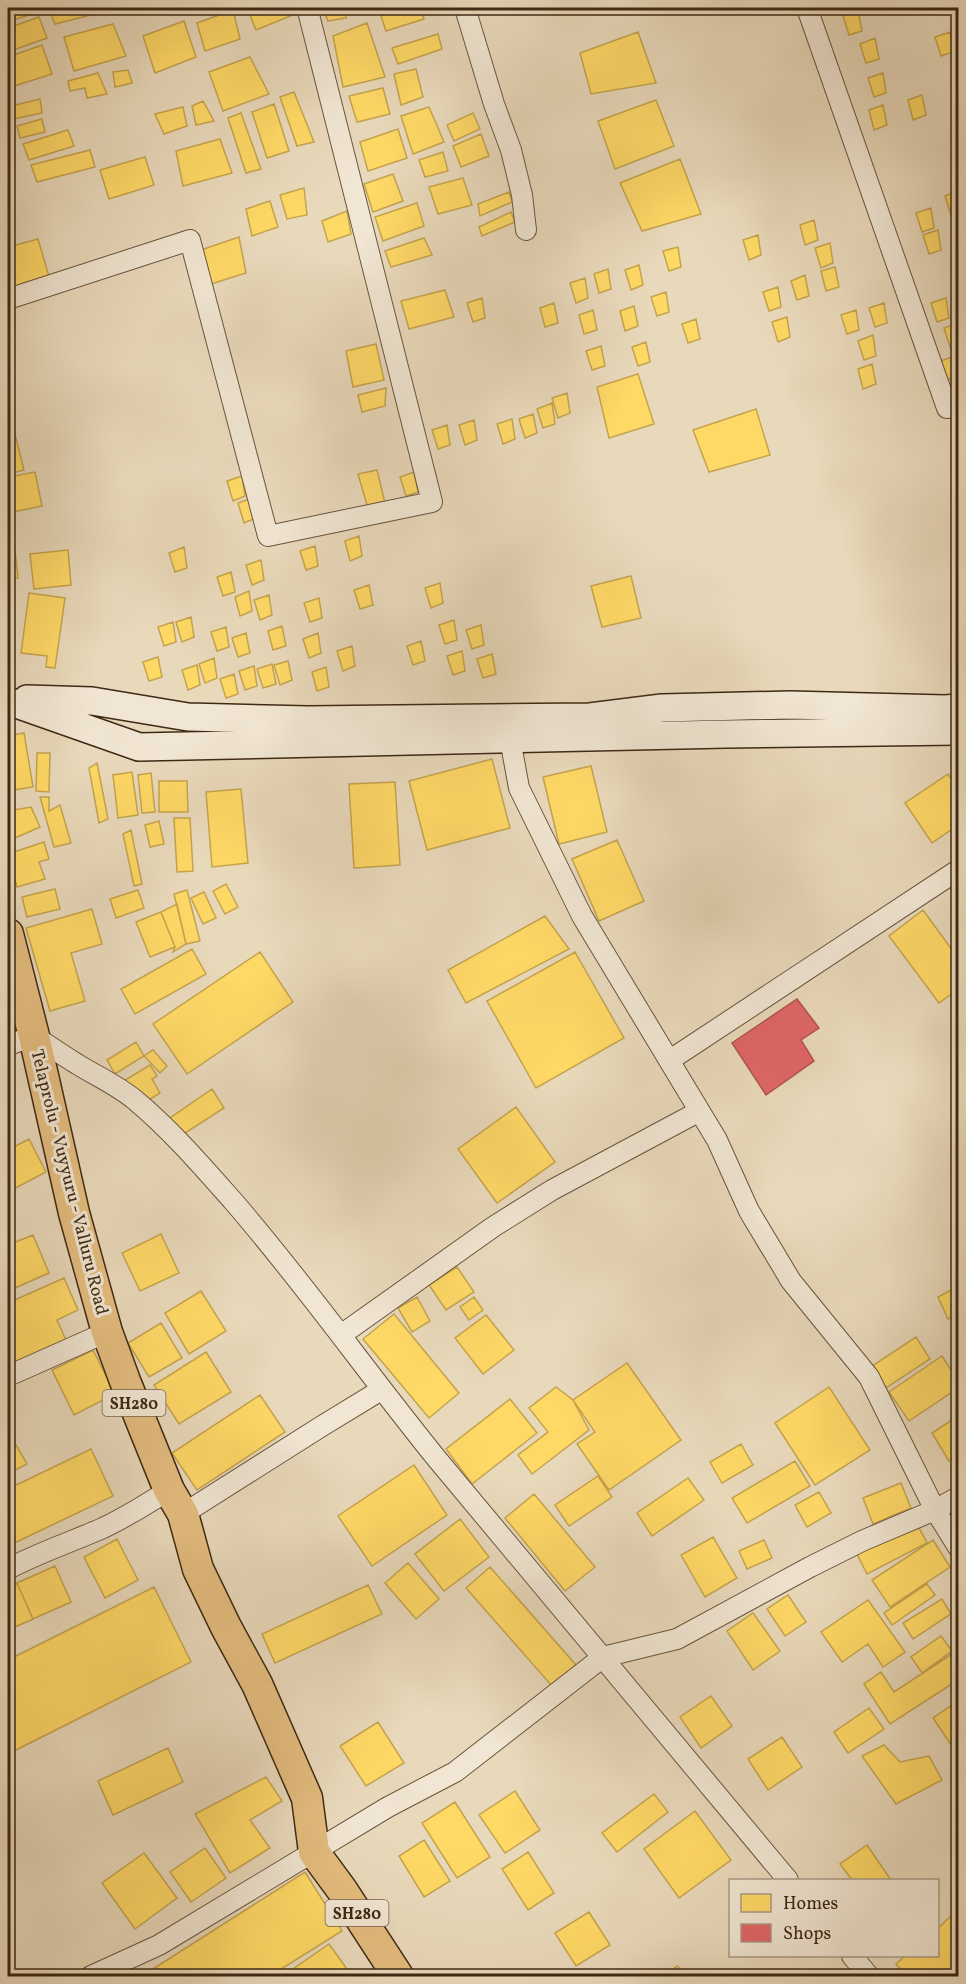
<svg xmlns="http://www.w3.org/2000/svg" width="966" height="1984" viewBox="0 0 966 1984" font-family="Vollkorn,serif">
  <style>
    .homes { fill: #ffd966; stroke: #c5a44d; stroke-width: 1.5 }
    .shops { fill: #e06666; stroke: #af544d; stroke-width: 1.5 }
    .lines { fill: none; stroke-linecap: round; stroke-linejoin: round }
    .minor-casing { stroke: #69553e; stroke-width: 22 }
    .secondary-casing { stroke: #3e2914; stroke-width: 30 }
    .primary-casing { stroke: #3e2914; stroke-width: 33 }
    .minor { stroke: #f1e6d3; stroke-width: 20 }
    .secondary { stroke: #f1e6d3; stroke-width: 27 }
    .primary { stroke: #e4bc7e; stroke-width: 30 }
    .labels { text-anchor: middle; stroke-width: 6; stroke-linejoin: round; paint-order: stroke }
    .shield { fill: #f1e6d3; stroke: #74624d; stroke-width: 1.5 }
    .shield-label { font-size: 16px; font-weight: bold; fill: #3e2914 }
    .street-label { font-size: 18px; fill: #3e2914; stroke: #f1e6d3 }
  </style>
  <rect width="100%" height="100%" fill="#e9d9bb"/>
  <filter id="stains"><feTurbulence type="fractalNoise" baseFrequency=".00333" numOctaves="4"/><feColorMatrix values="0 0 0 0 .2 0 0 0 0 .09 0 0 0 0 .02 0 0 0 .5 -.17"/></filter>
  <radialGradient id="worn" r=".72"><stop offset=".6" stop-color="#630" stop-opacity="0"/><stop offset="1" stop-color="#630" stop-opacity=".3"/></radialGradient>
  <!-- homes -->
  <path class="homes" d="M8,8h28l2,4 -30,10z
    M64,8h26l1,7 -36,9 -5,-12z
    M247,8h42l4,7 -37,15z
    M332,8h13l1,10 -18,3 -5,-12z
    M412,8h8l4,11 -38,12 -5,-15z
    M233,10l7,29 -35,12 -8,-28z
    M858,11l4,20 -13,4 -6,-19z
    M39,17l8,21 -39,14v-24z
    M184,21l12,36 -41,16 -12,-37z
    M367,23l18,54 -42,10 -10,-51z
    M113,24l13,32 -52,15 -10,-34z
    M638,32l18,51 -65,11 -11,-41z
    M950,32l3,20 -12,4 -6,-19z
    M438,34l4,15 -44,15 -6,-16z
    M875,38l4,21 -13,4 -6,-19z
    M42,45l10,29 -41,13 -3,-11v-19z
    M250,57l19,37 -46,17 -14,-39z
    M416,69l7,28 -22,8 -7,-31z
    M128,70l4,13 -17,4 -2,-15z
    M98,73l9,21 -20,4 -2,-10 -15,3 -2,-10z
    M883,73l3,20 -12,4 -6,-19z
    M383,88l7,26 -33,8 -8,-26z
    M294,92l20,50 -17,4 -17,-49z
    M922,95l4,20 -13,5 -5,-20z
    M40,99l2,14 -29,6 -2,-13z
    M656,100l18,46 -59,23 -17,-48z
    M203,101l11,20 -18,4 -4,-19z
    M274,104l15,47 -22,7 -15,-46z
    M883,105l4,20 -13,5 -5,-20z
    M183,107l4,19 -23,8 -9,-20z
    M429,107l15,35 -31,12 -12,-38z
    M241,113l20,56 -15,4 -18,-55z
    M473,113l7,16 -26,12 -7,-16z
    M42,119l3,13 -25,6 -3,-12z
    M398,129l9,29 -39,13 -8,-29z
    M68,130l6,16 -45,14 -6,-16z
    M481,134l8,22 -28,11 -8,-21z
    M220,139l12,34 -49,13 -7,-35z
    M90,150l5,17 -58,15 -6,-17z
    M443,152l5,19 -23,6 -6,-17z
    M145,157l9,28 -45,14 -9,-29z
    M680,159l21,55 -59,17 -22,-48z
    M393,174l10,27 -30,11 -9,-28z
    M463,178l9,27 -34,9 -9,-27z
    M304,188l3,27 -20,4 -7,-24z
    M958,191v22l-7,2 -6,-19z
    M509,192l3,10 -32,14 -2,-12z
    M270,201l8,26 -26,9 -6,-27z
    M417,203l7,23 -41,15 -8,-24z
    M931,208l3,20 -12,4 -6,-19z
    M347,211l4,23 -23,8 -6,-21z
    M511,212l4,10 -33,14 -3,-9z
    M814,220l4,20 -13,5 -5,-20z
    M938,230l3,20 -12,4 -6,-19z
    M758,235l3,20 -12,5 -6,-20z
    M239,237l7,36 -35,11 -13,-33z
    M424,238l8,17 -41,12 -6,-16z
    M38,239l12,41 -42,12v-45z
    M830,243l3,20 -12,5 -6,-20z
    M678,247l3,20 -12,4 -6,-20z
    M639,265l4,20 -12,5 -6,-20z
    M835,267l4,20 -13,4 -5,-20z
    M608,269l3,20 -12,4 -5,-19z
    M805,275l4,21 -12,4 -6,-19z
    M585,278l3,20 -12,5 -6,-20z
    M778,287l3,20 -12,4 -6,-19z
    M445,290l9,27 -45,12 -8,-28z
    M666,292l3,20 -12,4 -6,-19z
    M482,298l3,20 -12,4 -6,-19z
    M946,298l3,20 -12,4 -6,-19z
    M554,303l4,20 -13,4 -5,-19z
    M884,303l3,20 -12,4 -6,-19z
    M634,306l4,20 -13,5 -5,-20z
    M593,310l4,20 -13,4 -5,-19z
    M856,310l3,20 -12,4 -6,-19z
    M787,317l3,20 -12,5 -6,-20z
    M696,319l4,20 -12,4 -6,-19z
    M958,323v21l-8,3 -6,-19z
    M873,335l3,21 -12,4 -6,-19z
    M646,342l4,20 -12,4 -6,-19z
    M376,344l8,36 -31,7 -7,-36z
    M601,346l4,20 -13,4 -6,-19z
    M952,357l4,20 -13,4 -5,-19z
    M872,364l4,20 -13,5 -5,-20z
    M638,374l16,50 -45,14 -12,-51z
    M386,388l-1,18 -23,6 -4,-17z
    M567,393l3,20 -12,5 -6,-20z
    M552,403l3,21 -12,4 -6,-19z
    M8,407l16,63 -16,4z
    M756,409l14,46 -61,17 -16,-42z
    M533,414l4,19 -12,5 -6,-19z
    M512,419l3,20 -12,5 -6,-20z
    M474,420l3,20 -12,5 -6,-20z
    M447,425l3,20 -12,4 -6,-19z
    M377,470l8,33 -18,2 -9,-31z
    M35,472l7,34 -34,7v-36z
    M414,472l4,20 -12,4 -6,-19z
    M242,476l3,20 -12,5 -6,-20z
    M252,498l4,20 -12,5 -6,-20z
    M359,536l3,20 -12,5 -5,-20z
    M14,541l4,37 -10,2v-38z
    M315,546l3,20 -12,4 -6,-19z
    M184,547l3,21 -12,4 -6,-19z
    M68,550l3,35 -37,4 -4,-35z
    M261,560l3,20 -12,5 -6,-20z
    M231,572l4,20 -12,4 -6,-19z
    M631,576l10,42 -39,9 -11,-41z
    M440,583l3,20 -12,5 -6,-20z
    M369,585l4,20 -13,4 -6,-19z
    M249,591l3,20 -12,5 -5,-19z
    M29,593l36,5 -10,70 -9,-1 1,-11 -26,-3z
    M269,595l3,20 -12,5 -6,-20z
    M319,598l3,20 -12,4 -6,-19z
    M191,617l3,20 -12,5 -6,-20z
    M454,620l3,20 -12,4 -6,-19z
    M173,622l3,20 -12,4 -6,-19z
    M481,625l3,20 -12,4 -6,-19z
    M282,626l4,20 -13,4 -5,-19z
    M226,627l3,20 -12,4 -6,-19z
    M246,633l4,20 -12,4 -6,-19z
    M318,633l3,20 -12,5 -6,-19z
    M421,641l4,20 -12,4 -6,-19z
    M352,646l3,20 -12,5 -6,-20z
    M462,651l3,20 -12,4 -6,-19z
    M492,654l4,20 -13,4 -6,-19z
    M158,657l4,20 -13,4 -6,-19z
    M214,658l3,20 -12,5 -6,-19z
    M288,661l4,19 -12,5 -6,-20z
    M272,664l4,20 -13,4 -6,-19z
    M197,665l3,20 -12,5 -6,-20z
    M254,666l3,20 -12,4 -6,-19z
    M326,667l3,20 -12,4 -5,-19z
    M234,674l4,20 -12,4 -6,-19z
    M24,733l9,54 -25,4v-55z
    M37,753h13l-1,39 -13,-1z
    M492,759l18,69 -83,22 -18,-69z
    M97,763l11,56 -9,4 -10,-55z
    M591,766l16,66 -48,12 -16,-67z
    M132,772l6,43 -20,3 -5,-43z
    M151,773l4,39 -13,1 -4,-38z
    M948,774l10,15v36l-26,18 -27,-40z
    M159,781h28l1,31h-29z
    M395,782l5,83 -46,3 -5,-84z
    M241,789l7,74 -36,4 -6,-75z
    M40,797h9v14l11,-6 11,38 -17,4z
    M31,807l9,20 -32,14v-30z
    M174,818h16l3,53 -16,1z
    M159,821l5,23 -14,3 -5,-22z
    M131,830l11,54 -8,2 -11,-52z
    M617,840l27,61 -45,20 -27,-62z
    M44,842l5,17 -10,3 6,17 -28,8 -9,-33z
    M958,880v21l-9,-14z
    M226,884l12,23 -13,7 -12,-23z
    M55,889l5,20 -33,8 -5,-20z
    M138,890l6,18 -28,10 -6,-19z
    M187,890l13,51 -14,3 -12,-50z
    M204,892l12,26 -13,6 -12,-26z
    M177,904l9,40 -13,8 2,-5 -14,-35z
    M92,909l10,35 -31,9 14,48 -35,10 -24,-83z
    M923,910l35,48v31l-19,14 -50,-67z
    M161,912l14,35 -25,10 -14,-35z
    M545,916l24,33 -103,54 -18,-33z
    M192,949l14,25 -71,40 -14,-25z
    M260,952l33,50 -106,72 -34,-50z
    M575,952l49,86 -88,50 -49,-87z
    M136,1042l8,14 -29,18 -8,-14z
    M153,1050l14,16 -7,7 -16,-17z
    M150,1065l7,11 -5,3 8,14 -19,12 -16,-25z
    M212,1089l12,19 -42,27 -12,-17z
    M516,1107l39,55 -58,41 -39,-54z
    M29,1139l17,33 -38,20v-42z
    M161,1234l18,39 -39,18 -18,-38z
    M33,1235l16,38 -41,18v-46z
    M457,1267l17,25 -28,18 -17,-25z
    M64,1278l14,32 -21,10 9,20 -58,26v-63z
    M958,1286v28l-10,5 -10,-22z
    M201,1291l25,40 -37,23 -24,-41z
    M417,1297l13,24 -18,11 -14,-24z
    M474,1297l9,13 -14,10 -9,-13z
    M394,1314l65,79 -30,25 -66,-79z
    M486,1315l28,35 -31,24 -28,-36z
    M161,1323l21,35 -33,19 -21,-34z
    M916,1337l14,22 -44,29 -14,-22z
    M93,1350l22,44 -41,21 -22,-45z
    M206,1352l25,40 -52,32 -25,-39z
    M942,1356l16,25v7l-49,33 -20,-29z
    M627,1363l54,77 -72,50 -32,-46 18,-12 -22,-32z
    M556,1387l17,13 16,30 -57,44 -14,-19 30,-23 -19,-24z
    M829,1387l41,63 -55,35 -40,-62z
    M260,1395l25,37 -88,58 -25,-37z
    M510,1399l27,34 -65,51 -26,-35z
    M958,1416v40l-9,5 -17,-28z
    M11,1436l16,28 -19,10v-36z
    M741,1444l12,21 -31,18 -12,-21z
    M91,1449l22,47 -105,50v-57z
    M795,1461l15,25 -63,37 -15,-25z
    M414,1465l33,50 -75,51 -34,-50z
    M598,1476l14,21 -43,29 -14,-21z
    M688,1478l16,22 -52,36 -15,-23z
    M901,1483l10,25 -38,16 -10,-26z
    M819,1492l12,21 -24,14 -12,-22z
    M534,1494l61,73 -30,24 -60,-73z
    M460,1519l29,38 -45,34 -29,-37z
    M917,1524l10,19 -60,31 -10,-20z
    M713,1537l24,41 -32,19 -24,-42z
    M117,1539l21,41 -33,18 -21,-41z
    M764,1540l8,18 -25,11 -8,-18z
    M933,1540l17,27 -60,40 -18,-27z
    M408,1563l31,36 -23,20 -31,-36z
    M55,1566l16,36 -38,17 -16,-36z
    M490,1567l86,98 -24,21 -86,-98z
    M17,1583l16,36 -25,11v-43z
    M927,1584l8,11 -43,30 -8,-12z
    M368,1585l14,29 -107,49 -13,-29z
    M154,1587l37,75 -183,92v-94z
    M788,1595l18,27 -21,14 -18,-27z
    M942,1599l9,15 -38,25 -10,-16z
    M868,1600l37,52 -22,15 -15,-23 -26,18 -21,-30z
    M753,1613l27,38 -27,19 -26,-39z
    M958,1613v18l-8,-13z
    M941,1636l11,15 -30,22 -11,-16z
    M958,1650v30l-68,44 -26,-40 17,-12 13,20z
    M711,1696l21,30 -31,22 -21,-31z
    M958,1701v54l-25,-37z
    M869,1708l15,21 -36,24 -14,-21z
    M378,1722l26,41 -38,23 -26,-40z
    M782,1737l20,30 -34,23 -20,-31z
    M884,1745l16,17 29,-6 13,24 -46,24 -34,-48z
    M168,1748l15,34 -70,33 -15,-34z
    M266,1777l16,24 -32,19 20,28 -40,25 -35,-59z
    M515,1791l25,39 -35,23 -26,-38z
    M654,1794l14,18 -51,40 -15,-19z
    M455,1802l35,55 -33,21 -35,-55z
    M695,1811l36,49 -52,38 -35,-49z
    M424,1840l26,41 -26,16 -25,-41z
    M867,1845l24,35h-39l-12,-16z
    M205,1848l21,30 -35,24 -21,-30z
    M528,1852l26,41 -26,17 -26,-41z
    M144,1853l33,45 -42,31 -33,-46z
    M305,1872l37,59 -72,45h-128z
    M958,1910v65l-51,1 -11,-12 9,-8h33v-28z
    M589,1912l21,33 -34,21 -21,-33z
    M329,1944l23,32h-69z
    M677,1966l13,10h-25z"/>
  <!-- shops -->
  <path class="shops" d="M797,999l22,29 -18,12 13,21 -48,34 -34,-52z"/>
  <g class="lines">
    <!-- minor casing -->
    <g class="minor-casing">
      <path id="minor" d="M465,8l29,96 17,46 11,45 4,35
        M807,8l140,400
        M8,299l182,-59 78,296 164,-34 -123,-487
        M8,1045l26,-9c14,9 28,19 43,28 19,12 40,21 58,36 36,30 67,66 98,101 72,83 135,173 204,258l351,421
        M670,1060l288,-190
        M341,1335l152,-108 59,-37 146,-78
        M8,1376l99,-44
        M958,1497l-23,13 23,37
        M183,1514l139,-88 59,-36
        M8,1569c30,-16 63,-27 95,-41 23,-11 44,-24 66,-38
        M852,1956l17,20
        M91,1976l68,-31 229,-138 67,-35 148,-115 74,-18 133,-72 52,-26 73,-31 -66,-133 -78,-96 -42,-70 -32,-71 -135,-224 -63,-128 -11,-60"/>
    </g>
    <!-- secondary casing -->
    <g class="secondary-casing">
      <path id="secondary" d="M27,699l65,2 96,16 120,3 282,-3 72,-9 128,-3 155,4 13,-1
        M8,701l131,46 587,-13 232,-3"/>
    </g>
    <!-- primary casing -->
    <g class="primary-casing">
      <path id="primary" d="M8,934l26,102 40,177 33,119 18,49 44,109 14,24 15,55 28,58 31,57 50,114 7,54 28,38 56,86"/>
    </g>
    <!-- minor -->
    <use href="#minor" class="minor"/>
    <!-- secondary -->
    <use href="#secondary" class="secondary"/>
    <!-- primary -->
    <use href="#primary" class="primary"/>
  </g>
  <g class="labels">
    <!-- shield labels -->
    <g class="shield">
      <rect x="102.5" y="1390" width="63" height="26" rx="4.5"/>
      <rect x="325.5" y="1900" width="63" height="26" rx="4.5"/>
    </g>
    <g class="shield-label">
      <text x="134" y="1409">SH280</text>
      <text x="357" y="1919">SH280</text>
    </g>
    <!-- street labels -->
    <g class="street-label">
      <text transform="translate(70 1182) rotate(76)" y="6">Telaprolu - Vuyyuru - Valluru Road</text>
    </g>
  </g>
  <!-- margin -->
  <rect width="966" height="1984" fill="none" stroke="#e9d9bb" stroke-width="30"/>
  <rect x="9" y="9" width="948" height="1966" fill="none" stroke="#3e2914" stroke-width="3"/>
  <rect x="15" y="15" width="936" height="1954" fill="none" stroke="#3e2914" stroke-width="1.5"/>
  <!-- legend -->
  <rect x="729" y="1879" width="210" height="78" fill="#f1e6d3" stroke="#a99a87" stroke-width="1.5"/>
  <rect x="741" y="1894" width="30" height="18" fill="#ffd966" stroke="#a99a87" stroke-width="1.5"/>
  <text x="783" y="1909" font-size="18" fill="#3e2914">Homes</text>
  <rect x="741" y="1924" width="30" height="18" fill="#e06666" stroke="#a99a87" stroke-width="1.5"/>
  <text x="783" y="1939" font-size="18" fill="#3e2914">Shops</text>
  <rect width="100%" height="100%" filter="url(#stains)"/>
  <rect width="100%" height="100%" fill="url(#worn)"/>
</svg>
